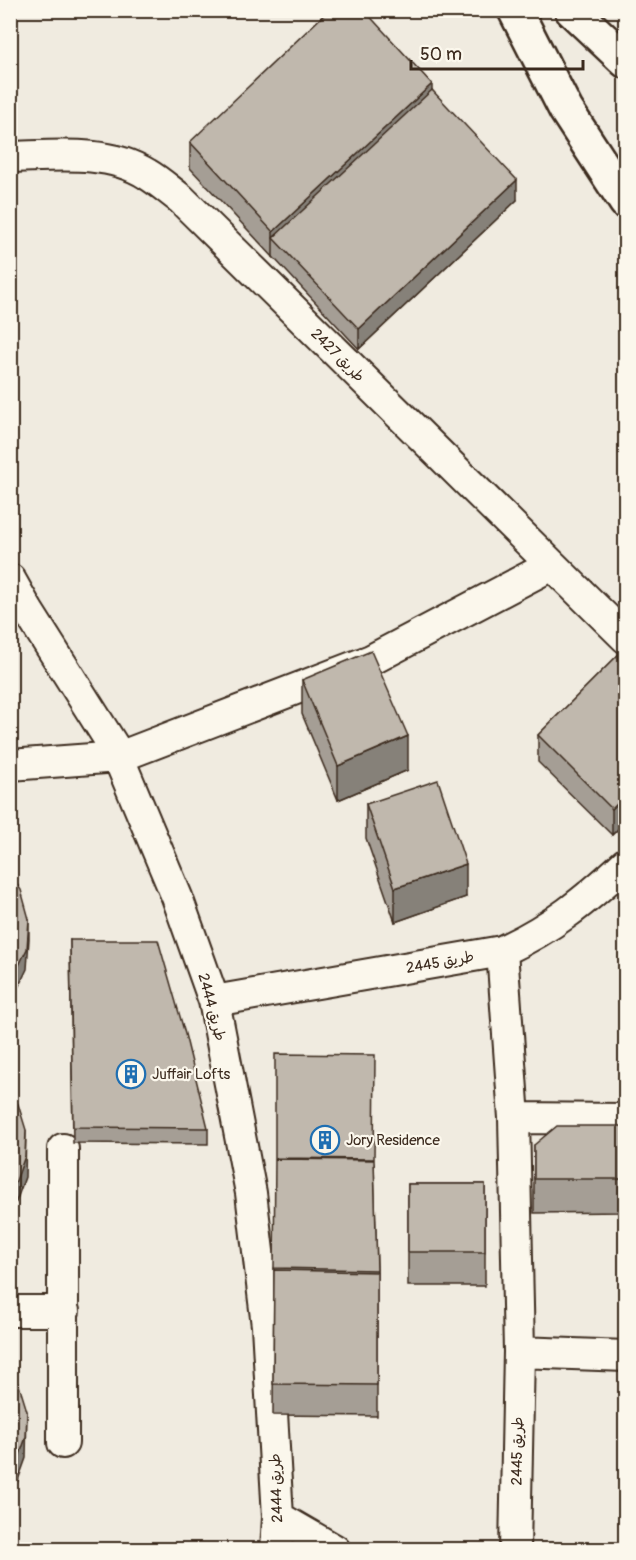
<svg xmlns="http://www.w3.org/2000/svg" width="636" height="1560" viewBox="0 0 636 1560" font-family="Pangolin,'Playpen Sans Arabic',sans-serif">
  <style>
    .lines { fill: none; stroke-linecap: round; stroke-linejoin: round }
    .minor-casing { stroke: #3b2a1e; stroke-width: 34 }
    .highway-casing { stroke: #3b2a1e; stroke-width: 38 }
    .minor { stroke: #fbf7ec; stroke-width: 30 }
    .highway { stroke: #fbf7ec; stroke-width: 33 }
    .wall { fill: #a59e95; stroke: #3b2a1e; stroke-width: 1.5 }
    .shaded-wall { fill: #868179; stroke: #3b2a1e; stroke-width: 1.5 }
    .building { fill: #c0b8ad; stroke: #3b2a1e; stroke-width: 1.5 }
    .labels { text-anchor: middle; stroke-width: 4.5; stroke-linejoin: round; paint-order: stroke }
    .street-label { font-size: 15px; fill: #3b2a1e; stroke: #fbf7ec }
    .poi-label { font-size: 15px; fill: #3b2a1e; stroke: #fbf7ec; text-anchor: start }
  </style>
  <rect width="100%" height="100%" fill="#f0ebe0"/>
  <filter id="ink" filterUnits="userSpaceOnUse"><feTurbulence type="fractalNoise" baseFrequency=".0167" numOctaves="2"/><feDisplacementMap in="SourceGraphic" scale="12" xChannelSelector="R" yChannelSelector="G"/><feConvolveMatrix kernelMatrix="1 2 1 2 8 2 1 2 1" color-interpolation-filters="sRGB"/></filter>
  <g filter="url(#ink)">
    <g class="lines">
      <!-- minor casing -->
      <g class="minor-casing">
        <path id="minor" d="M10,157c44,-1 98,-8 137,17 12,7 23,17 34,25l445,439
          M10,579l18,32 86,136 63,150 37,104 37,192 16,133 11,191 -2,33
          M10,765l109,-8 252,-97 179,-94
          M502,951l12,167 5,234 -4,198
          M214,1001l288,-50c51,-24 82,-49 124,-88
          M514,1118l112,1
          M63,1149v294
          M10,1311h54
          M519,1352l107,4
          M278,1517l57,33"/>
      </g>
      <!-- highway casing -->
      <g class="highway-casing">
        <path id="highway" d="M515,10l51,100 60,92
          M572,10l54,51"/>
      </g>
      <!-- minor -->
      <use href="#minor" class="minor"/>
      <!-- highway -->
      <use href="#highway" class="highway"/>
    </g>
    <!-- wall -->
    <path class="wall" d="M432,90l85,110 -158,149 -169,-181v-26z
      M626,647v174l-14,14 -74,-73v-27z
      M302,680l106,90 -70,30 -36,-86z
      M366,804l100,93 -71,25 -29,-84z
      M70,940l138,188v16l-135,-1z
      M623,1126v86l-89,1v-68z
      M374,1164l3,106v146l-104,-1 1,-147z
      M408,1184h77v102h-77z"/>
    <!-- shaded-wall -->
    <path class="shaded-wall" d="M432,84v26l-159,128v21v-27z
      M517,180v20l-158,149v-20z
      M408,736v34l-70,30v-34z
      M626,795v26l-14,14v-26z
      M466,864v33l-71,25v-34z
      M29,919v20l-2,30 -13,27 -4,4v-21z
      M26,1130l-1,47 -9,25 -6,7v-20z
      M27,1411l-1,47 -9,25 -7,8v-20z"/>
    <!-- building -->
    <path class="building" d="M329,10h35l68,74 -159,148 -83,-90z
      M432,90l85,90 -158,149 -86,-91z
      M626,647v148l-14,14 -74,-74z
      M371,651l37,85 -70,30 -36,-86z
      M438,780l28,84 -71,24 -29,-84z
      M10,875l11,15 8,29 -2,30 -13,26 -4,4z
      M70,940h88l27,94 23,94 -135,-1z
      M275,1054l100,1 -1,104 -99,-1z
      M10,1093l8,11 8,26 -1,26 -9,25 -6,8z
      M557,1126h66v53h-89v-34z
      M275,1159l99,1 3,110 -103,-2z
      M408,1184h77v68h-77z
      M274,1270l103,2v113l-104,-1z
      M10,1373l9,12 8,26 -1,26 -9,26 -7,8z"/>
  </g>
  <!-- icons -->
  <defs>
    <g id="building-ring" transform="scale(1.5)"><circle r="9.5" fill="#fbf7ec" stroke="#1f6fb2" stroke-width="1.5"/><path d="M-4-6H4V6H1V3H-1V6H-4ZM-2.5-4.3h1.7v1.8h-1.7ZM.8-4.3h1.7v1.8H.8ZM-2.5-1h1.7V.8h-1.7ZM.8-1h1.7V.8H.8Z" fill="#1f6fb2"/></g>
  </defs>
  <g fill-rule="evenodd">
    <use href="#building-ring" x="131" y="1074"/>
    <use href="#building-ring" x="325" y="1140"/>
  </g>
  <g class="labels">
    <!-- street labels -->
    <g class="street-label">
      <text transform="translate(338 355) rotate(45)" y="5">طريق 2427</text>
      <text transform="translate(440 962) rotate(-10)" y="5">طريق 2445</text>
      <text transform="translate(212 1007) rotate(75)" y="5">طريق 2444</text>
      <text transform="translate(517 1451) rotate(-89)" y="5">طريق 2445</text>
      <text transform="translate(276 1488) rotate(-92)" y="5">طريق 2444</text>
    </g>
    <!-- poi labels -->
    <g class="poi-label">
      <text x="152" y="1079">Juffair Lofts</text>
      <text x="346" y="1145">Jory Residence</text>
    </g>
  </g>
  <!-- margin -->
  <rect width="636" height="1560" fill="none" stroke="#fbf7ec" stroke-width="36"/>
  <rect x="18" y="18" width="600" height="1524" fill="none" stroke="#3b2a1e" stroke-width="2" filter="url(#ink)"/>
  <!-- scale -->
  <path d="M411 60v9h172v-9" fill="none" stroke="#3b2a1e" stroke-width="3"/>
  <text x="420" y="60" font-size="18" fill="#3b2a1e" stroke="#fbf7ec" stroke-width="4.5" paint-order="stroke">50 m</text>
</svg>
